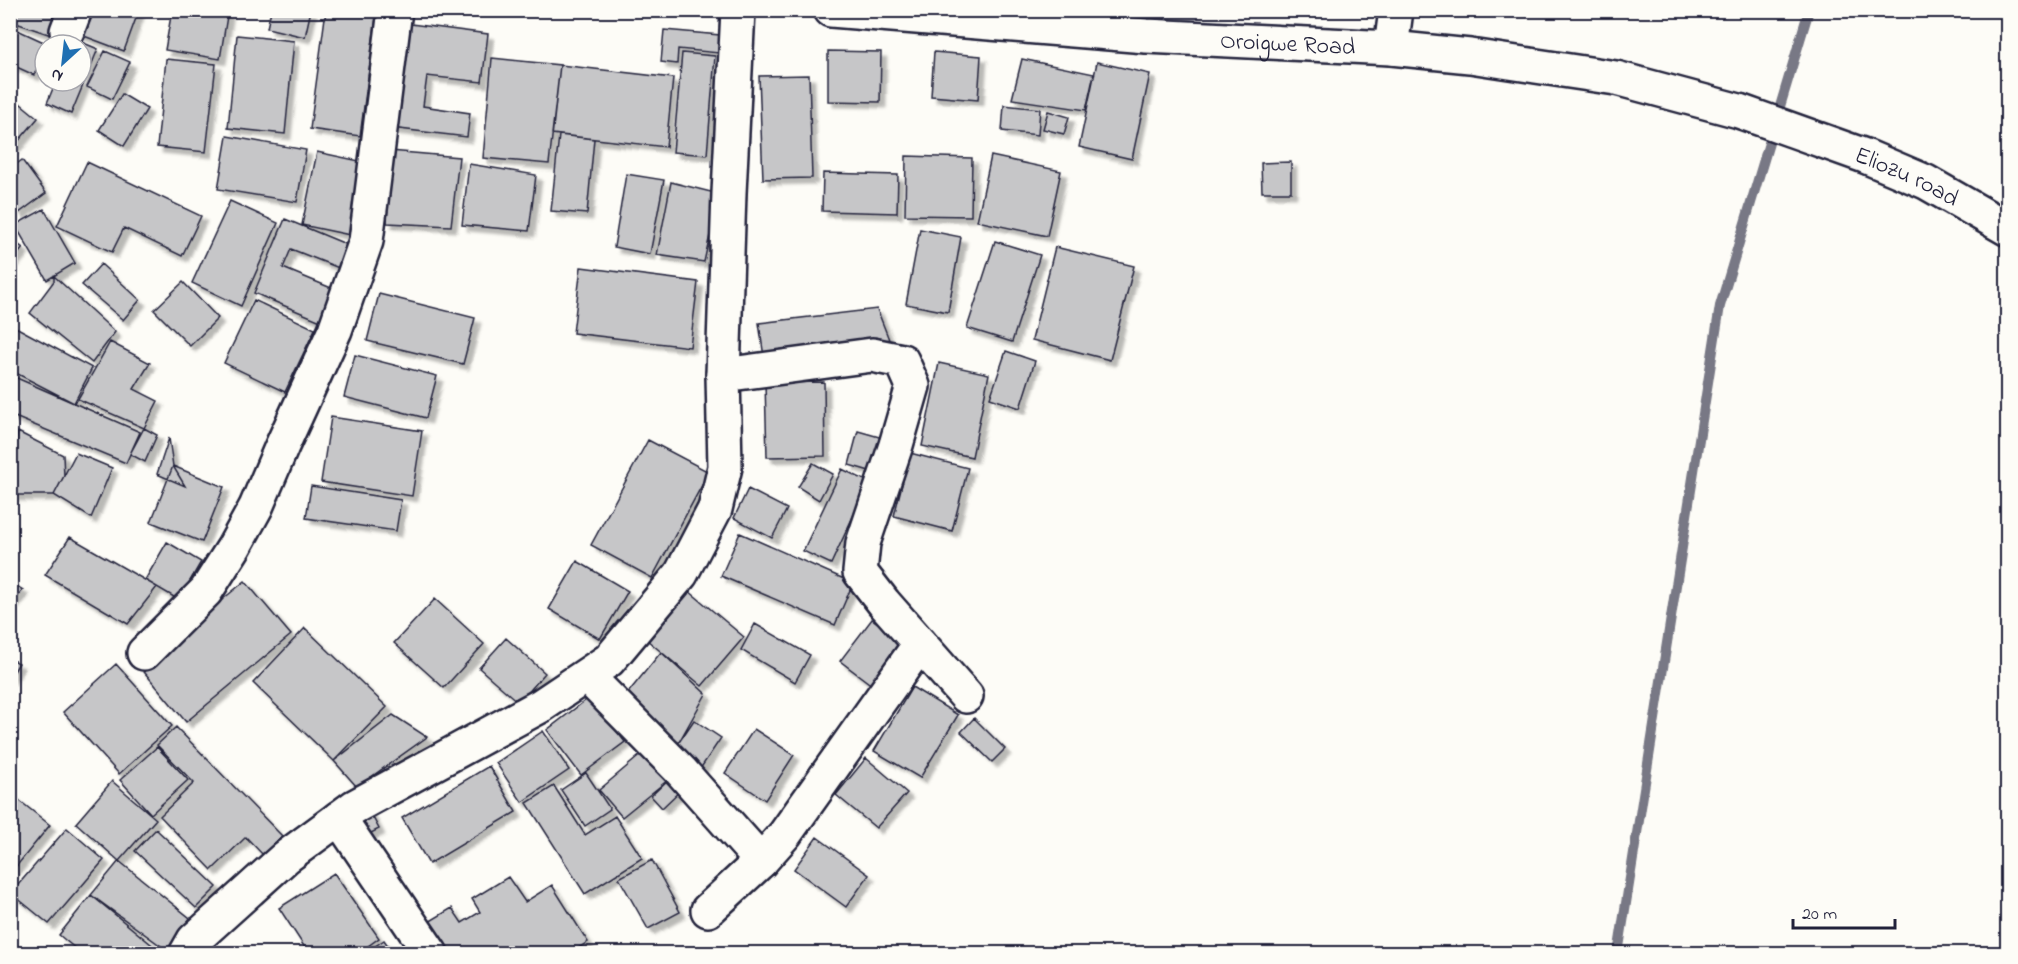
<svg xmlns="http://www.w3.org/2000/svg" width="2018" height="964" viewBox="0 0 2018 964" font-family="'Indie Flower',sans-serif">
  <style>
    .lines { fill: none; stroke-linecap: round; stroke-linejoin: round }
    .stream { stroke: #787885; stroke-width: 10 }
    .building { fill: #c6c6c8; stroke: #22223b; stroke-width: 1.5; filter: url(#shadow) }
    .minor-casing { stroke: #22223b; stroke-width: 38 }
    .minor { stroke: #fdfcf7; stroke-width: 33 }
    .labels { text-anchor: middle; stroke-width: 4.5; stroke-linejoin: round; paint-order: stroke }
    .street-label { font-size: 24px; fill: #22223b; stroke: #fdfcf7 }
  </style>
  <defs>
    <filter id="shadow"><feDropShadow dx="5.5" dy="5.5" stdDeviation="1.5" flood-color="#0004"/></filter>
  </defs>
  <rect width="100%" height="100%" fill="#fdfcf7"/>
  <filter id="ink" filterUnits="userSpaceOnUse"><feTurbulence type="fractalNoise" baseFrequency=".0167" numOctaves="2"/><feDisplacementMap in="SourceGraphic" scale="12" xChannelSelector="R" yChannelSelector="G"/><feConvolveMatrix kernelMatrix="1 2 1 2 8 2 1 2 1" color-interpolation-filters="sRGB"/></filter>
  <g filter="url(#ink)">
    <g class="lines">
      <!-- stream -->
      <path class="stream" d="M1618,954l102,-648 89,-296"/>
    </g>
    <!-- building -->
    <path class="building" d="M10,10h54l-10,26 -44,-15z
      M85,10h54l-15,41 -48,-18z
      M172,10h56l-8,49 -55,-9z
      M271,10h40l-6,27 -38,-9z
      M326,10h51l-17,126 -50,-7z
      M403,23l85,11 -6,48 -55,-6 -4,30 47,7 -3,24 -76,-9z
      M11,27l37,17 -3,1v6l-11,24 -24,-11z
      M664,30l56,5 -1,18 -41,-4 -1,15 -16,-2z
      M237,35l57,6 -9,93 -57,-6z
      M74,39l24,10 -27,65 -24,-11 9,-22h25v-36h-9z
      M105,51l25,11 -18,37 -25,-12z
      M828,51l53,1 -1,50 -52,-1z
      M934,52l47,4 -3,44 -47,-4z
      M682,53l33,3 -8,99 -34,-3z
      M492,58l68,7 -11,99 -66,-6z
      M166,59l50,5 -10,88 -49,-5z
      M1022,59l72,15 -8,36 -74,-11z
      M1097,62l53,12 -18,85 -53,-12z
      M560,65l113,13 -7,69 -114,-13z
      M809,75l3,103 -49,1 -4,-103z
      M122,94l25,15 -23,37 -25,-16z
      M10,95l28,23 -28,33z
      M1004,105l36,4 -2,26 -36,-4z
      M1048,111l21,6 -5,17 -21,-5z
      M559,135l35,4 -7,75 -36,-3z
      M227,136l79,14 -9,52 -79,-13z
      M390,151l69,6 -8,69 -64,-3z
      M317,152l52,11 -14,73 -53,-11z
      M906,156l66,2 -1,58 -66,-1z
      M991,156l70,15 -14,65 -70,-15z
      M22,160l24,33 -27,20 -9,-11v-33z
      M87,162l114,54 -19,40 -58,-28 -12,24 -55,-26z
      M1291,162v30h-29l-1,-29z
      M469,164l67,11 -7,56 -67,-6z
      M823,173l75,2 -1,38 -75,-2z
      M626,174l38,6 -14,74 -36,-7z
      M671,182l48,12 -15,68 -47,-7z
      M230,201l48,22 -37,83 -49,-23z
      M44,209l31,54 -28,17 -32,-55z
      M285,219l68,28 -9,23 -53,-21 -8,19 53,22 -13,32 -69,-29z
      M920,229l41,8 -13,75 -42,-8z
      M10,239l13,9 -13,16z
      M995,241l45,14 -28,87 -45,-14z
      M1055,247l79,19 -24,94 -78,-20z
      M101,264l39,36 -17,20 -41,-35z
      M581,267l117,15 -8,65 -117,-14z
      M54,276l61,56 -23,31 -62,-50 24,-32z
      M183,282l35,36 -28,28 -36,-36z
      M379,294l96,24 -12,46 -96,-23z
      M254,300l61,29 -30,63 -61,-29z
      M877,309l13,33 -126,15 -5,-34z
      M10,324l82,44 -18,35 -64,-33z
      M110,342l40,21 -16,26 24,12 -14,27 -66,-29z
      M1006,351l29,10 -15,47 -30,-10z
      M355,355l82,21 -11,42 -82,-21z
      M939,363l50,11 -17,83 -50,-11z
      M10,375l130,57 -14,31 -116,-48z
      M824,382l1,74 -58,1 -2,-74z
      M331,417l91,14 -10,65 -91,-14z
      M144,428l13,7 -12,27 -15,-8z
      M858,431l25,7 -10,34 -24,-7z
      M18,432l45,23 1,21 -10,19h-44v-23z
      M10,437l7,3 -7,18z
      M169,438l4,28 12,20 -28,-12z
      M648,440l61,32 -57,106 -61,-33z
      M76,453l36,15 -21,50 -37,-23z
      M910,453l58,15 -16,63 -58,-15z
      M813,463l20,11 -14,26 -21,-13z
      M173,466l51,21 -22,55 -51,-20z
      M842,469l27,13 -38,82 -28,-13z
      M311,486l90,14 -5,31 -90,-13z
      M748,489l39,20 -15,29 -38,-20z
      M740,533l113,50 -18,42 -114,-49z
      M70,537l87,50 -29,37 -83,-49z
      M167,542l34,20 -22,38 -34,-20z
      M577,561l51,30 -28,48 -51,-30z
      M245,581l46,54 -105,87 -46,-55z
      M10,582l13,8 -13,16z
      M689,591l55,46 -42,49 -55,-46z
      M435,599l49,45 -40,44 -50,-45z
      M872,619l37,27 -32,43 -37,-28z
      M755,624l55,31 -15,27 -54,-32z
      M305,628l82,79 -53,54 -81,-78z
      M506,638l39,35 -26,30 -40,-35z
      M661,652l45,42 -31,55 -52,-50z
      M10,659l9,4 -9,15z
      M116,664l56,62 -53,48 -56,-62z
      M912,687l46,28 -38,63 -46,-27z
      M590,697l35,45 -44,33 -34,-45z
      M393,715l34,22 -70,50 -23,-26z
      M974,718l31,31 -13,13 -31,-30z
      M694,720l27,18 -25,37 -27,-18z
      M176,727l106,109 -19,19 -17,-18 -34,33 -52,-54 34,-33 -37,-38z
      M754,729l40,26 -29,45 -40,-27z
      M543,731l26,39 -47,32 -26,-39z
      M157,747l31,33 -37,34 -31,-34z
      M650,747l24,28 -52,42 -23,-27z
      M866,758l41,35 -31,35 -40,-33z
      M489,766l27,46 -87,52 -27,-46z
      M586,773l24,36 -25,17 -24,-36z
      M673,775l11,12 -22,21 -11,-12z
      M112,781l44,38 -37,42 -43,-38z
      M554,786l31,49 30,-19 27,42 -57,36 -58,-91z
      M10,793l40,32 -40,49z
      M369,810l10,19 -16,8 -10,-18z
      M67,828l37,32 -55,64 -38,-31z
      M156,829l61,58 -21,21 -61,-57z
      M817,837l52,38 -23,32 -52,-38z
      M652,860l28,52 -32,17 -29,-51z
      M119,861l71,57 -22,33 -77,-56z
      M334,873l45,65 -22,16h-48l-30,-46z
      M508,877l17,25 27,-17 36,57 -19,12h-110l-2,-4 -5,4h-13l-17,-28 30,-18 10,15 18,-11 -8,-13z
      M91,895l66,54 -3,5h-72l-23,-19z
      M384,940l10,14h-30z"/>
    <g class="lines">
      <!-- minor casing -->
      <g class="minor-casing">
        <g id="minor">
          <path id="s1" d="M831,10l315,26 245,12 79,8 146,22 123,33 126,45 61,26 82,47"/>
          <path d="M67,31l8,-21"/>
          <path d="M1391,48l5,-38"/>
          <path d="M723,375l149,-20 30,6 11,25 -17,59 -33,98 -3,29 24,31 82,93"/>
          <path d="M144,653l62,-62 28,-44 22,-40 26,-61 53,-116 31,-89 29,-231"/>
          <path d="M587,676l94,95 80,90"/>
          <path d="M339,818l92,136"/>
          <path d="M708,910l53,-49 24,-27 135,-190"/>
          <path d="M186,954l8,-14 92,-83 68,-50 188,-102 67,-45 72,-86 34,-65 10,-42 -2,-92 6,-182 9,-183"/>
        </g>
      </g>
      <!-- minor -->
      <use href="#minor" class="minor"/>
    </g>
  </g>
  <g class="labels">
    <!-- street labels -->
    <g class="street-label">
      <text dy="8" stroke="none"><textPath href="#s1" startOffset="458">Oroigwe Road</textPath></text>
      <text dy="8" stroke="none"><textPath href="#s1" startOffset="1096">Eliozu road</textPath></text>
    </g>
  </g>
  <!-- margin -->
  <rect width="2018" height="964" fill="none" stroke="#fdfcf7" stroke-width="36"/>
  <rect x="18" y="18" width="1982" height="928" fill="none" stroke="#22223b" stroke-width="2" filter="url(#ink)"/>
  <!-- north arrow -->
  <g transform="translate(63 63) rotate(207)"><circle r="28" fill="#fdfcf7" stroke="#a5a5ac" stroke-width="1.5"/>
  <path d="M0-4.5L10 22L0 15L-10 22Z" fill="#1f6fb2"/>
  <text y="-9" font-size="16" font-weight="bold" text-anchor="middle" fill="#22223b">N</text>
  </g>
  <!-- scale -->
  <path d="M1793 919v9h102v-9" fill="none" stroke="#22223b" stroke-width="3"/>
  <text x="1802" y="919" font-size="18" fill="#22223b" stroke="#fdfcf7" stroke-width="4.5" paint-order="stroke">20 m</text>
</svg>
